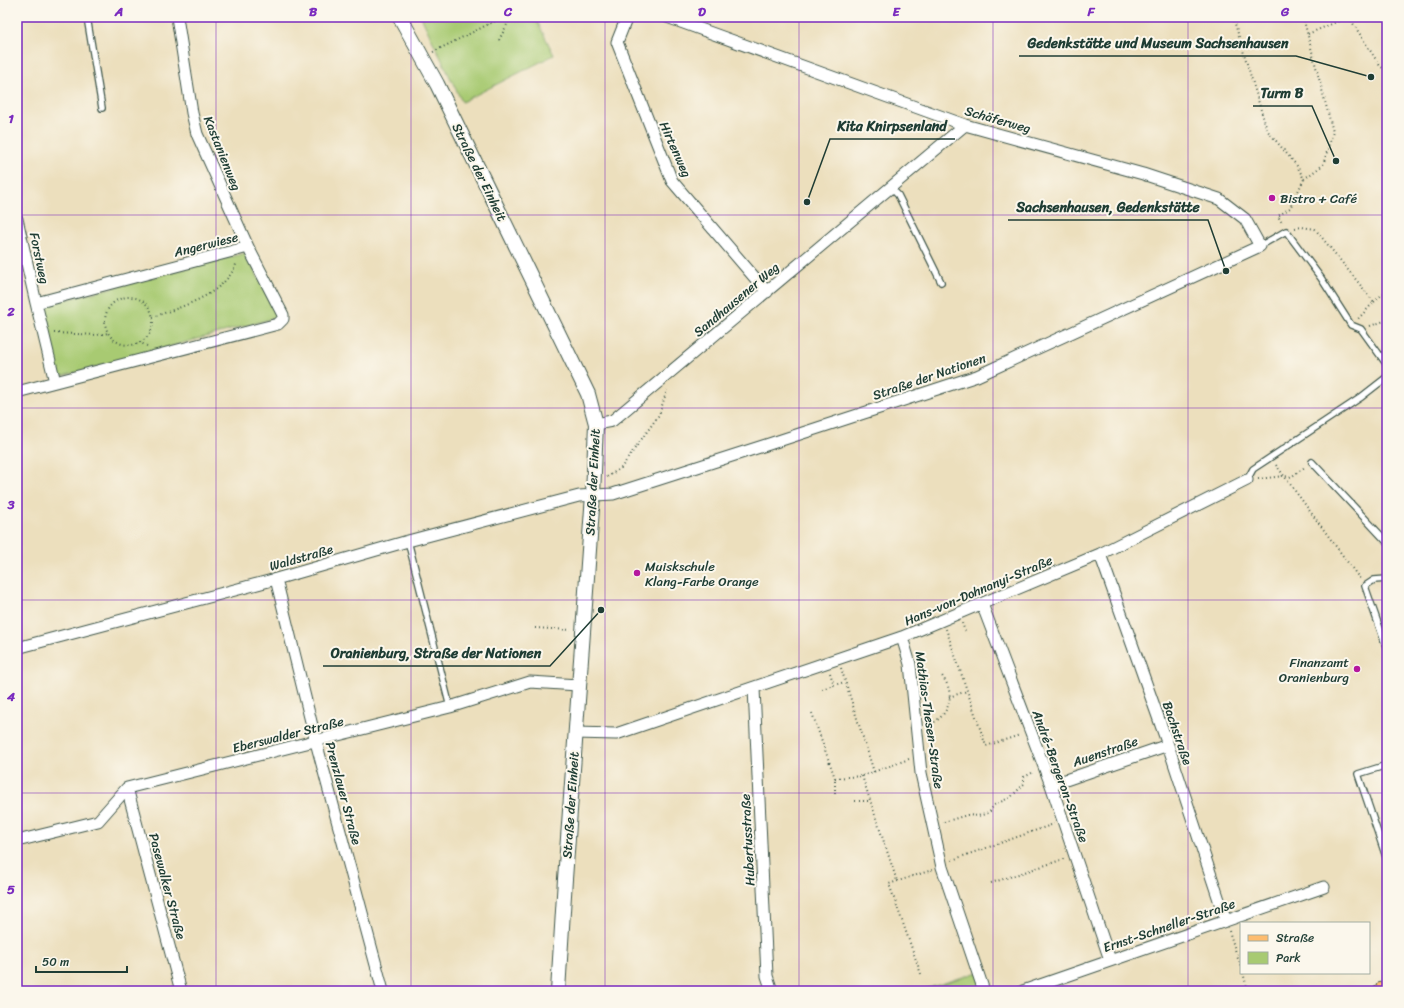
<svg xmlns="http://www.w3.org/2000/svg" width="1404" height="1008" viewBox="0 0 1404 1008" font-family="Sriracha,sans-serif">
  <style>
    .green { fill: #a8ca72; stroke: #648453 }
    .lines { fill: none; stroke-linecap: round; stroke-linejoin: round }
    .service-casing { stroke: #3e5549; stroke-width: 8 }
    .minor-casing { stroke: #3e5549; stroke-width: 13 }
    .tertiary-casing { stroke: #3e5549; stroke-width: 16 }
    .primary-casing { stroke: #3e5549; stroke-width: 20 }
    .path { stroke: #3e5549; stroke-width: 2; stroke-dasharray: 1 3; stroke-linecap: butt }
    .service { stroke: #fff; stroke-width: 5.5 }
    .minor { stroke: #fff; stroke-width: 11 }
    .tertiary { stroke: #fff; stroke-width: 14 }
    .primary { stroke: #fdbc6f; stroke-width: 18 }
    .grid { fill: none; stroke: #7b2cbf; stroke-width: 1; stroke-opacity: 0.55 }
    .poi-dot { fill: #b5179e; stroke: #fbf7ec; stroke-width: 1.5 }
    .labels { text-anchor: middle; stroke-width: 4; stroke-linejoin: round; paint-order: stroke }
    .street-label { font-size: 13px; fill: #1f3d34; stroke: #fbf7ec }
    .poi-label { font-size: 13px; fill: #1f3d34; stroke: #fbf7ec; text-anchor: start }
    .leader { fill: none; stroke: #1f3d34; stroke-width: 1.5 }
    .callout-dot { fill: #1f3d34; stroke: #fbf7ec; stroke-width: 1.5 }
    .callout-label { font-size: 14px; text-anchor: middle; font-weight: bold; fill: #1f3d34; stroke: #fbf7ec; stroke-width: 4; stroke-linejoin: round; paint-order: stroke }
    .neatline { fill: none; stroke: #7b2cbf; stroke-width: 1.5 }
    .grid-label { font-size: 13px; text-anchor: middle; font-weight: bold; fill: #7b2cbf }
  </style>
  <rect width="100%" height="100%" fill="#fbf7ec"/>
  <filter id="ink" filterUnits="userSpaceOnUse"><feTurbulence type="fractalNoise" baseFrequency=".025" numOctaves="2"/><feDisplacementMap in="SourceGraphic" scale="8" xChannelSelector="R" yChannelSelector="G"/><feConvolveMatrix kernelMatrix="1 2 1 2 8 2 1 2 1" color-interpolation-filters="sRGB"/></filter>
  <filter id="wash" filterUnits="userSpaceOnUse"><feTurbulence type="fractalNoise" baseFrequency=".012" numOctaves="4" result="noise"/><feDisplacementMap in="SourceGraphic" scale="16" xChannelSelector="R" yChannelSelector="G"/><feGaussianBlur stdDeviation="0.9" result="paint"/><feColorMatrix in="noise" values="0 0 0 0 0 0 0 0 0 0 0 0 0 0 0 0 0 1.4 0 .05"/><feComposite in="paint" operator="in"/></filter>
  <g filter="url(#wash)">
    <rect width="100%" height="100%" fill="#ecdfbd"/>
    <!-- green -->
    <path class="green" d="M421,17h114l19,38 -92,47z
      M246,253l32,64 -219,60 -18,-71z
      M978,972l6,19h-64z"/>
  </g>
  <g filter="url(#ink)">
    <g class="lines">
      <!-- service casing -->
      <g class="service-casing">
        <path id="service" d="M87,17l15,91
          M891,188l7,7 43,87
          M1260,246l26,-15 35,47 30,47 10,4 26,36
          M1312,462l75,80
          M1247,480l6,-11 107,-71 27,-21
          M408,541l42,166
          M1387,579l-13,1 -9,6 22,63
          M1387,765l-29,9 29,86"/>
      </g>
      <!-- minor casing -->
      <g class="minor-casing">
        <path id="minor" d="M177,17l15,96 5,21 51,113
          M627,17l-10,25 55,139 95,111
          M17,219l19,84
          M17,392l261,-68 5,-5v-4l-35,-68 -212,56 19,79
          M596,424l16,-3 353,-296
          M1100,554l68,191 58,176
          M276,579l40,163 67,249
          M982,604l69,181 59,175
          M902,637l8,27 11,109 21,94 42,124
          M17,648l259,-69 132,-38 171,-45 34,-2 153,-49 211,-69 283,-130 -15,-27 -26,-20 -76,-25 -178,-49 -298,-108
          M754,688l13,288 5,15
          M575,733l41,1 286,-97 198,-83 147,-74
          M1051,785l117,-40
          M127,788l54,203
          M17,841l81,-20 29,-33 323,-81 80,-25 48,3
          M1023,991l301,-104"/>
      </g>
      <!-- tertiary casing -->
      <g class="tertiary-casing">
        <path id="tertiary" d="M400,17l37,67 151,310 8,30 -3,71 -28,384 -7,112"/>
      </g>
      <!-- primary casing -->
      <g class="primary-casing">
        <path id="primary" d="M1383,991l4,-1"/>
      </g>
      <!-- path -->
      <path class="path" d="M1233,17l34,113 30,36 7,13 -14,29 -12,8 4,7
        M1303,17l30,115 -10,33 -19,14
        M1349,17l31,49 7,5
        M1308,34l40,-17
        M499,40l11,-21 -4,-2
        M433,52l70,-35
        M1295,228l7,-1 13,2 59,73 -16,17
        M105 321a24 24 0 1 1 48 0a24 24 0 1 1-48 0Z
        M1374,302l13,-12
        M153,317c30,-11 72,-22 84,-55
        M1370,326l17,-6
        M54,333l43,2 11,-2
        M139,342l8,4
        M1276,465l84,114
        M607,477l14,-9 38,-53 8,-25
        M1258,479l26,-3 7,1 14,-10
        M962,623l3,8
        M535,628l36,2
        M946,629l40,117 34,-11
        M841,668l33,104
        M830,673l4,12 11,-3
        M822,689l12,-4
        M949,697l18,-6
        M812,713l23,65v18
        M927,725c14,-3 26,-20 22,-35 -1,-5 -4,-10 -7,-14
        M1384,748l2,8
        M862,776l35,105
        M835,778l27,-2 47,-17
        M855,801h16
        M944,822l23,-7 11,1 11,-3 5,-8 17,-8 13,-13v-7l10,-5
        M952,860l102,-36
        M991,883l73,-24
        M1229,931l12,37
        M1243,973l5,18
        M921,974l-32,-90 43,-14"/>
      <!-- service -->
      <use href="#service" class="service"/>
      <!-- minor -->
      <use href="#minor" class="minor"/>
      <!-- tertiary -->
      <use href="#tertiary" class="tertiary"/>
      <!-- primary -->
      <use href="#primary" class="primary"/>
    </g>
  </g>
  <!-- grid -->
  <path class="grid" d="M216,17v974M411,17v974M605,17v974M799,17v974M993,17v974M1188,17v974M17,215h1370M17,408h1370M17,600h1370M17,793h1370"/>
  <!-- markers -->
  <g class="poi-dot">
    <circle cx="1272" cy="198" r="4"/>
    <circle cx="637" cy="573" r="4"/>
    <circle cx="1357" cy="669" r="4"/>
  </g>
  <g class="labels">
    <!-- street labels -->
    <g class="street-label">
      <text transform="translate(998 119) rotate(16)" y="5">Schäferweg</text>
      <text transform="translate(676 149) rotate(66)" y="5">Hirtenweg</text>
      <text transform="translate(223 153) rotate(68)" y="5">Kastanienweg</text>
      <text transform="translate(480 172) rotate(64)" y="5">Straße der Einheit</text>
      <text transform="translate(206 244) rotate(-14)" y="5">Angerwiese</text>
      <text transform="translate(40 258) rotate(78)" y="5">Forstweg</text>
      <text transform="translate(736 299) rotate(-40)" y="5">Sandhausener Weg</text>
      <text transform="translate(929 376) rotate(-19)" y="5">Straße der Nationen</text>
      <text transform="translate(592 482) rotate(-87)" y="5">Straße der Einheit</text>
      <text transform="translate(301 557) rotate(-16)" y="5">Waldstraße</text>
      <text transform="translate(978 590) rotate(-23)" y="5">Hans-von-Dohnanyi-Straße</text>
      <text transform="translate(930 720) rotate(82)" y="5">Mathias-Thesen-Straße</text>
      <text transform="translate(1178 733) rotate(71)" y="5">Bachstraße</text>
      <text transform="translate(288 734) rotate(-14)" y="5">Eberswalder Straße</text>
      <text transform="translate(1105 751) rotate(-19)" y="5">Auenstraße</text>
      <text transform="translate(1061 776) rotate(70)" y="5">André-Bergeron-Straße</text>
      <text transform="translate(344 793) rotate(75)" y="5">Prenzlauer Straße</text>
      <text transform="translate(570 805) rotate(-86)" y="5">Straße der Einheit</text>
      <text transform="translate(747 840) rotate(-93)" y="5">Hubertusstraße</text>
      <text transform="translate(168 886) rotate(75)" y="5">Pasewalker Straße</text>
      <text transform="translate(1169 925) rotate(-19)" y="5">Ernst-Schneller-Straße</text>
    </g>
    <!-- poi labels -->
    <g class="poi-label">
      <text x="1280" y="203">Bistro + Café</text>
      <text x="645" y="571">Muiskschule<tspan x="645" dy="15">Klang-Farbe Orange</tspan></text>
      <text x="1349" y="667" text-anchor="end">Finanzamt<tspan x="1349" dy="15">Oranienburg</tspan></text>
    </g>
  </g>
  <!-- callouts -->
  <path class="leader" d="M1371 77L1296 56H1019M1336 161L1312 106H1253M807 202L830 139H955M1226 271L1208 220H1008M601 610L550 666H323"/>
  <g class="callout-dot">
    <circle cx="1371" cy="77" r="4"/>
    <circle cx="1336" cy="161" r="4"/>
    <circle cx="807" cy="202" r="4"/>
    <circle cx="1226" cy="271" r="4"/>
    <circle cx="601" cy="610" r="4"/>
  </g>
  <g class="callout-label">
    <text x="1158" y="48">Gedenkstätte und Museum Sachsenhausen</text>
    <text x="1282" y="98">Turm B</text>
    <text x="892" y="131">Kita Knirpsenland</text>
    <text x="1108" y="212">Sachsenhausen, Gedenkstätte</text>
    <text x="436" y="658">Oranienburg, Straße der Nationen</text>
  </g>
  <!-- margin -->
  <rect width="1404" height="1008" fill="none" stroke="#fbf7ec" stroke-width="44"/>
  <!-- legend -->
  <rect x="1240" y="922" width="130" height="52" fill="#fbf7ec" stroke="#a3ada2"/>
  <rect x="1248" y="935" width="20" height="6" fill="#fdbc6f" stroke="#a3ada2"/>
  <text x="1276" y="942" font-size="12" fill="#1f3d34">Straße</text>
  <rect x="1248" y="952" width="20" height="12" fill="#a8ca72" stroke="#a3ada2"/>
  <text x="1276" y="962" font-size="12" fill="#1f3d34">Park</text>
  <!-- scale -->
  <path d="M36 966v6h91v-6" fill="none" stroke="#1f3d34" stroke-width="2"/>
  <text x="42" y="966" font-size="12" fill="#1f3d34" stroke="#fbf7ec" stroke-width="3" paint-order="stroke">50 m</text>
  <rect x="22" y="22" width="1360" height="964" class="neatline"/>
  <g class="grid-label">
    <text x="119" y="16">A</text>
    <text x="313" y="16">B</text>
    <text x="508" y="16">C</text>
    <text x="702" y="16">D</text>
    <text x="896" y="16">E</text>
    <text x="1091" y="16">F</text>
    <text x="1285" y="16">G</text>
    <text x="11" y="123">1</text>
    <text x="11" y="316">2</text>
    <text x="11" y="509">3</text>
    <text x="11" y="701">4</text>
    <text x="11" y="894">5</text>
  </g>
</svg>
